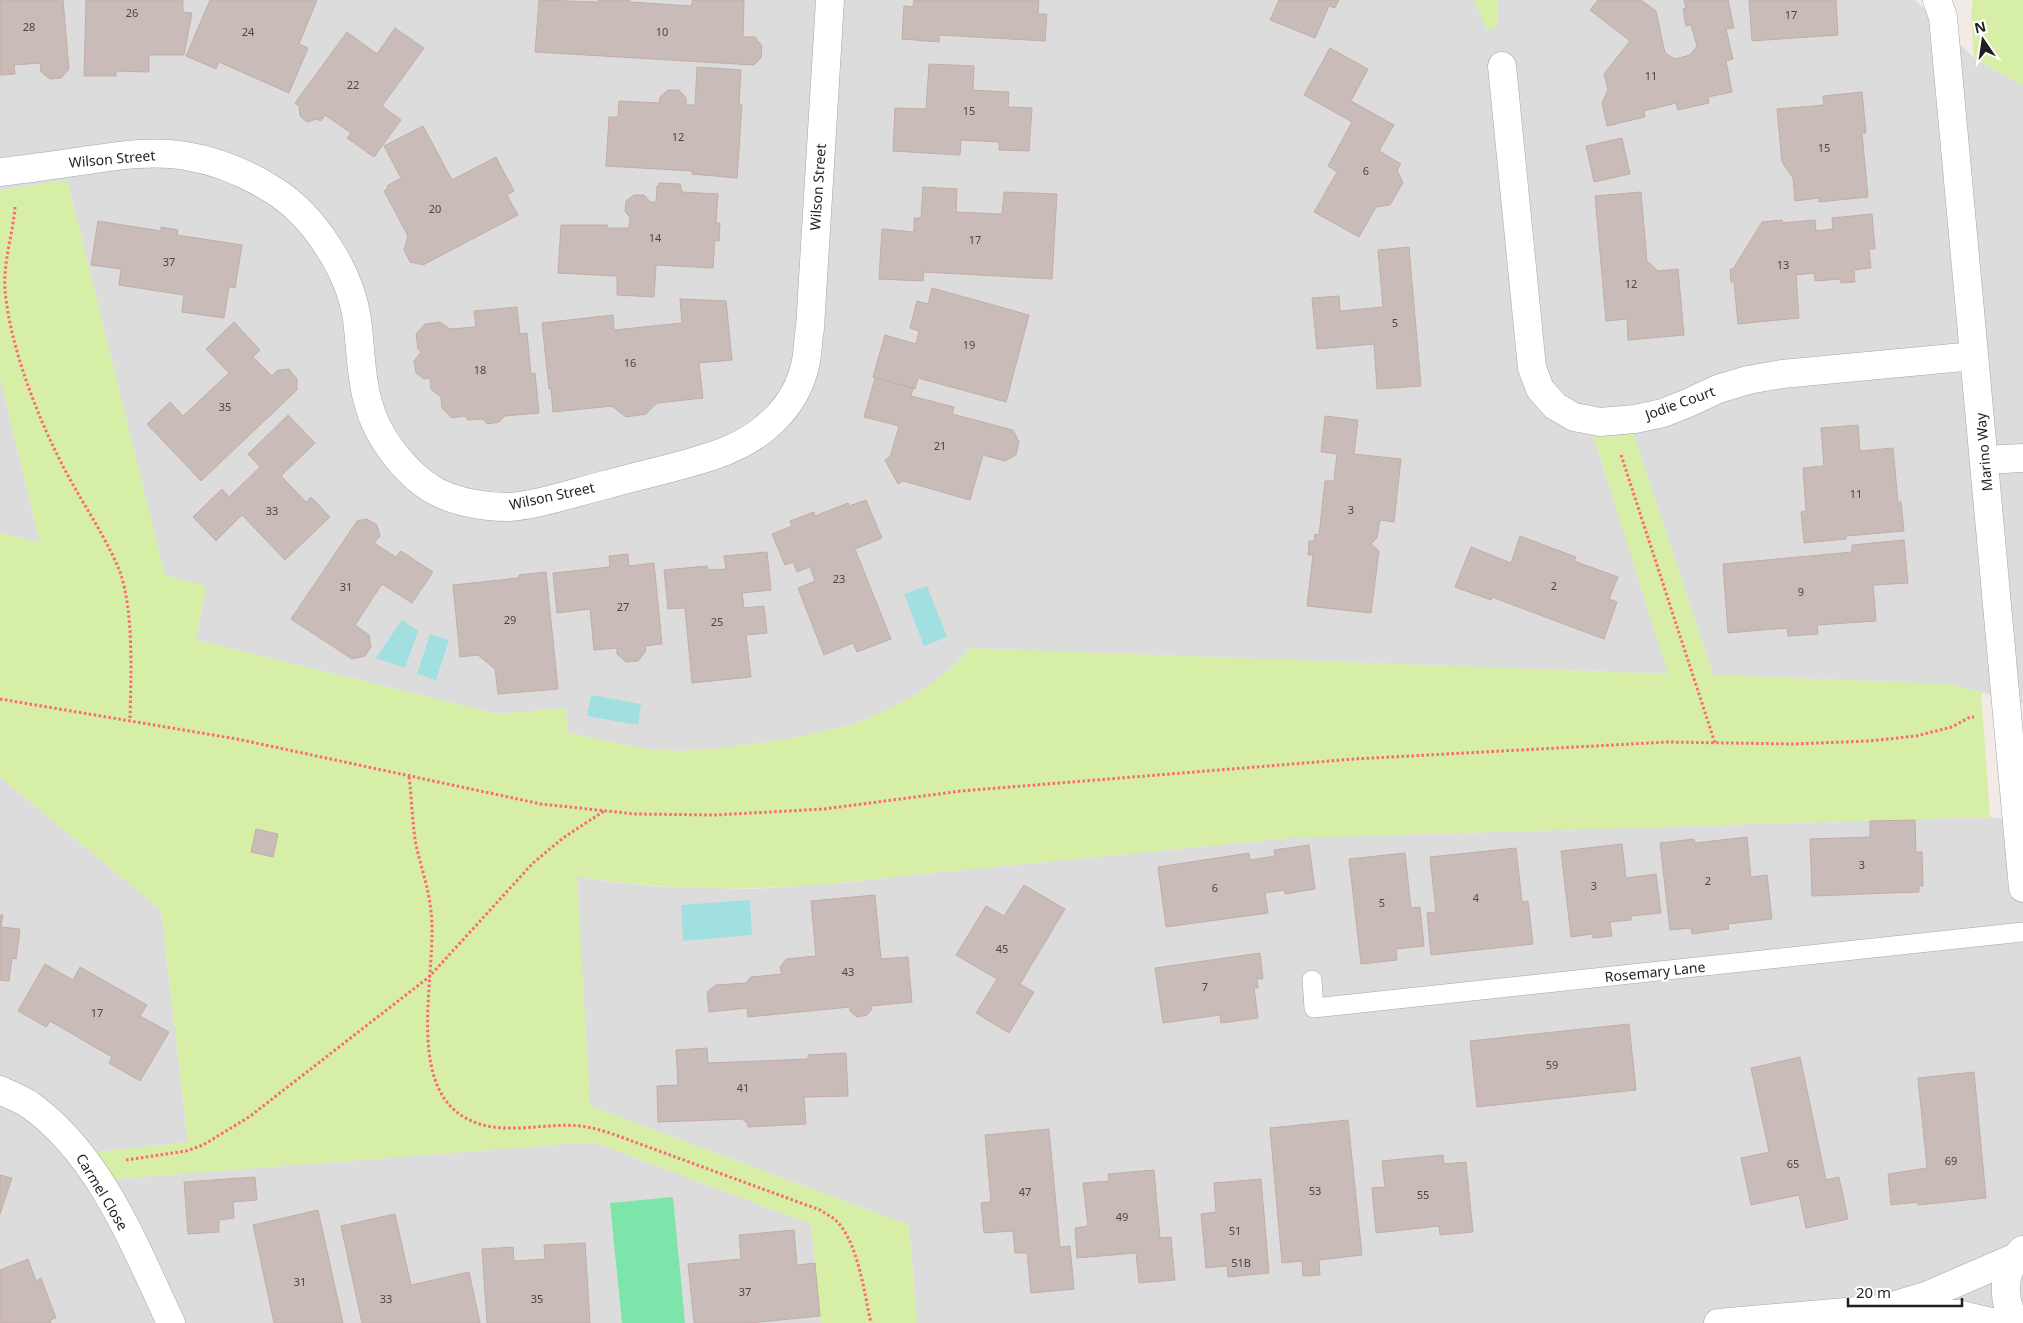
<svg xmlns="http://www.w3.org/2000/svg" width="2023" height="1323" viewBox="0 0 2023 1323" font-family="'Noto Sans',sans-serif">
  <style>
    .residential { fill: #dddcdc }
    .grass { fill: #d7eea7 }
    .pitch { fill: #7de5a9 }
    .water { fill: #a2dfe1 }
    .building { fill: #c9bbb8; stroke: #c3ada6 }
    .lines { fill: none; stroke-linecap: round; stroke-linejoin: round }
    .lane-casing { stroke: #a6a6a6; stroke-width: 20 }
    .street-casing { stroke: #a6a6a6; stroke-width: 29 }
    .path { stroke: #ff6774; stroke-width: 3; stroke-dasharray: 2.5 2.5; stroke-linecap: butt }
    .lane { stroke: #fff; stroke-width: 19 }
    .street { stroke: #fff; stroke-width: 28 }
    .labels { text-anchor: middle; stroke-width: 5; stroke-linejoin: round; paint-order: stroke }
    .number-label { font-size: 11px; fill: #4a4645 }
    .street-label { font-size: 14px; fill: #1f1f1f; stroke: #fff }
  </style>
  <rect width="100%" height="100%" fill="#f1eae5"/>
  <!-- residential -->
  <path class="residential" d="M0,0h1474l13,30 10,-3 1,-27h417l59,58 49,28v617l-75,-19 -235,-9 -80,-243 -40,3 76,239 -698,-26 -23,23 -31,23 -32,17 -34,14 -62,14 -66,9 -42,3 -35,-2 -78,-16 -3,-24 -67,5 -302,-74 10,-54 -41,-10 -98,-396 -67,10z
    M0,378l40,165 -40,-10z
    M0,777l161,133 27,232 -91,10 17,27 479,-37 218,82 10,99h-821z
    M1990,817l33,5v501h-1106l-8,-98 -319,-119 -14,-230 36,6 50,5 92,2 100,-7 46,-6 390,-38z"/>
  <!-- grass -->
  <path class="grass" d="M1474,0h24l-1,27 -10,3z
    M1973,0h50v86l-49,-28 -3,-44z
    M67,180l98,395 41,11 -10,54 302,74 67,-6 3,25 78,16 35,2 42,-3 66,-9 62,-14 34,-14 32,-17 31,-23 23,-23 697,26 -75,-240 40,-2 80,243 235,9 33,8 9,125 -700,21 -390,38c-108,14 -216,19 -323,0l13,230 319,119 8,98h-96l-10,-99 -218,-82 -479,37 -17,-27 91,-10 -27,-232 -161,-133v-244l40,10 -40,-165v-188z"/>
  <!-- pitch -->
  <path class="pitch" d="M673,1197l12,126h-63l-12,-120z"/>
  <!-- water -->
  <path class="water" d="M927,586l20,51 -23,9 -20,-52z
    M402,620l16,11 -13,37 -29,-10z
    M430,634l19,6 -13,40 -19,-6z
    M591,695l50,9 -3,21 -51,-9z
    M750,900l2,35 -69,6 -2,-36z"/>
  <!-- building -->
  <path class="building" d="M0,0h63l6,69 -8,9 -11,1 -9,-7 -1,-9 -26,2 1,9 -15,1z
    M86,0h97v12l9,1 -8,42h-35v17l-33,-1v5h-32z
    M210,0h107l-18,44 9,4 -19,45 -70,-31 -3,7 -30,-13z
    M539,0l59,2v-2h32v2l61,4 2,-6h51l-1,37h12l7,9 -1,12 -7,7 -219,-13z
    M914,0h125l-1,14h9l-2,27 -106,-6v7l-37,-3 2,-33 9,1z
    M1279,0h60l-4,8 -6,-2 -14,32 -45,-18z
    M1598,0h43l15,11 9,42 10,6 15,-4 7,-9 -6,-21 -5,1 -3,-17 3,-1 -2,-8h44l6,28 -8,1 7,30 -7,2 6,31 -24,5 1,6 -31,7 -2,-7 -32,8 1,6 -38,9 -5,-23 6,-13 -4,-16 26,-33 -40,-31z
    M1749,0h87l2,35 -86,6z
    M395,28l29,20 -42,58 19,14 -27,37 -27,-19 4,-5 -26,-18 -4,6 -4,-2 -10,3 -7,-6 -1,-10 -4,-3 52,-71 30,22z
    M1330,48l38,21 -17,32 43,24 -15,26 22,13 -4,6 6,13 -13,22 -14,2 -17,30 -45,-25 23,-40 -9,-6 24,-44 -48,-27z
    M929,64l45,2 -1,24 36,2 -1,15 24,1 -3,43 -30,-1v-8l-38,-2 -1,15 -67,-4 2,-43 31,1z
    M697,67l44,3 -2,35h3l-5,73 -45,-4v-3l-86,-5 3,-49h9l1,-16 40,2 1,-6 8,-7h11l7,8v7h9z
    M1862,92l4,41h-4l6,64 -49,5v-4l-24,3 -2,-23 -11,-16 -5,-53 47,-4 -1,-9z
    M423,126l29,54 44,-23 18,34 -7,4 11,20 -95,50 -13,-3 -6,-12 4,-14 -24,-45 4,-3 -1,-2 14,-8 -17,-32z
    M1622,138l8,36 -36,8 -8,-36z
    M659,183l21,1 2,8 36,2 -2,29h4l-1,18 -4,-1 -2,28 -57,-3 -2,32 -37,-2v-19l-59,-3 3,-48h47l-1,3h22l1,-11 -5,-5 1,-11 8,-6h10l6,7h6l1,-16h2z
    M923,187l34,2 -1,23 46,2 2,-22 53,2 -5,85 -128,-7 -1,9 -44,-2 3,-50 32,3v-14h7z
    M1641,192l6,69 11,10 20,-2 6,66 -56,5 -1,-21 -21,2 -11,-125z
    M1872,214l3,35h-6l2,19 -17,2 1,12 -14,1 -1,-4 -25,2 -1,-8 -18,2 3,43 -61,6 -4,-42h-3l-1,-13h3l29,-47 20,-2v3l33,-3 1,11 17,-2 -1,-11z
    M98,221l63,10v-4l17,3 -1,5 65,10 -7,43 -6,-1 -5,31 -42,-6 2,-17 -65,-10 2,-16 -30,-4z
    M1409,247l12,139 -44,3 -3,-45 -57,5 -5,-51 27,-2 1,15 43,-4 -5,-57z
    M932,288l97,27 -23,87 -88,-24 -3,11 -42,-12 12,-42 31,9 3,-13 -9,-3 7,-27 11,3z
    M680,299l46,2 6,59 -33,3 4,35 -46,5 -11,11 -20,3 -14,-11 -59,6 -2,-24 -2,1 -7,-66 71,-8 1,15 68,-7z
    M517,307l3,27 7,-1 4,41 4,-1 4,40 -34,3 -6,6 -11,2 -6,-5 -14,1 -4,-4 -12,2 -10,-10 -1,-11 -10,-8 -1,-11 -6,1 -8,-6 -2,-12 7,-9 -3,-3 -2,-15 9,-10 15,-2 10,7 26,-2 -2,-16z
    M234,322l26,28 -7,7 19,19 6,-6 11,-1 8,10v11l-96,91 -54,-57 23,-22 13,14 46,-43 -23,-24z
    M875,378l38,10 -2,8 43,11 -2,7 61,16 6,12 -3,13 -11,6 -22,-6 -13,45 -67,-19 -5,3 -13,-24 5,-3 9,-31 -35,-9z
    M288,415l27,28 -34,33 25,26 5,-5 19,20 -45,43 -43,-45 -26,26 -23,-24 29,-28 7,8 31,-30 -12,-13z
    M1325,416l33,4 -4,34 47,5 -7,63 -14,-2 -3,18 -6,6 8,7 -8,62 -64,-7 6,-51h-5l1,-14h5l1,-7 4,1 6,-54h9l3,-27 -16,-2z
    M1858,425l2,26 33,-3 5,54h3l3,29 -58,5v3l-42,4 -3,-31 5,-1 -3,-43 21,-2 -3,-38z
    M866,500l16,38 -27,11 36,90 -34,13 -4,-9 -29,12 -26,-67 17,-7 -5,-14 -13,5 -4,-10 -8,3 -13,-31 20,-8 -2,-5 24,-9 1,4 33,-13 1,3z
    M367,519l10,6 3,11 -6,7 22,14 5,-6 32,21 -21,31 -30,-19 -27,41 14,10 2,12 -6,9 -13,3 -61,-40 66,-98z
    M1520,536l56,21 -2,4 44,16 -9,22 8,3 -13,37 -112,-42 -1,3 -36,-13 16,-40 40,16z
    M1904,540l4,43 -35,2 3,36 -59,4 1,9 -30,2 -1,-8 -59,5 -5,-69 129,-12v-7z
    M767,552l4,38 -29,3 2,15 20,-2 3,27 -21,2 5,42 -59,6 -7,-75 -17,1 -4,-39 43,-4 1,4 18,-1 -2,-13z
    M628,554l1,12 25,-3 8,81 -17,2 1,5 -8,10 -12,1 -9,-8v-6l-23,2 -4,-41 -33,4 -4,-40 57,-6 -1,-11z
    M546,572l12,117 -60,5 -3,-25 -17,-14 -18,2 -7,-72 66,-7v-3z
    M1915,820l1,32h6l1,34h-4v6l-107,4 -2,-57 60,-2v-16z
    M256,829l22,5 -5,23 -22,-5z
    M1747,837l4,40 16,-2 5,44 -44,5 1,5 -37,5 -1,-6 -21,2 -10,-87 34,-4 1,4z
    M1622,844l4,34 30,-4 5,39 -30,3v4l-21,2 2,14 -19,2 -1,-4 -21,3 -10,-86z
    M1309,845l6,44 -30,5v-4l-20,3 3,20 -102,14 -8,-60 91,-14 1,7 25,-4 -1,-6z
    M1516,848l6,54 6,-1 5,43 -102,11 -4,-42 9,-1 -6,-55z
    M1405,853l6,55 9,-1 4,39 -28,3 1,11 -36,4 -12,-105z
    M1024,885l41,24 -45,75 14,8 -25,41 -33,-20 21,-34 -41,-24 30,-49 18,10z
    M875,895l6,64 27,-2 4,45 -41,4 1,3 -5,6 -10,2 -7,-6v-4l-102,10 -1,-9 -38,4 -2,-20 9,-7 30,-2 5,-6 31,-3 -2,-7 6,-8 30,-3 -5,-55z
    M0,915h3l-2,12 19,2 -4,30 -4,-1 -3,23 -9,-1z
    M1260,953l3,26h-6l1,9h-4l4,30 -37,5 -1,-8 -57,8 -8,-55z
    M45,964l28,16 7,-13 67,38 -7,11 29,16 -29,49 -31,-18 3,-6 -62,-36 -4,6 -28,-16z
    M1629,1024l7,66 -159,17 -7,-66z
    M707,1048l1,15 100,-4v-4l38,-2 2,43 -44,1 2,27 -58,3 -1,-4 -5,-4 -84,3 -1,-36 21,-1 -2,-35z
    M1800,1057l26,123 13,-3 9,42 -42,9 -7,-33 -48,10 -10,-47 28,-6 -18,-84z
    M1974,1072l12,126 -68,7v-3l-27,3 -3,-31 39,-6 -9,-90z
    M1348,1120l14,135 -43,5 1,15 -17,1 -1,-15 -20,2 -12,-135z
    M1049,1129l11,118 10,-1 4,43 -43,4 -4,-40h-12l-2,-22 -29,2 -3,-30 10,-1 -6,-67z
    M1443,1155l1,9 22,-2 7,70 -33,3 -1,-9 -63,7 -4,-45 13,-1 -3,-26z
    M1154,1170l6,68 11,-1 4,43 -36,3 -3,-30 -59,5 -2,-30 13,-2 -5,-43 26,-2 -1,-7z
    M0,1175l12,3 -12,36z
    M255,1177l2,23 -24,2 1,16 -15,2v12l-31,2 -4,-52z
    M1261,1179l8,94 -41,4 -1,-11 -21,2 -5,-54 15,-2 -2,-29z
    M318,1210l25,113h-69l-21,-98z
    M395,1214l16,71 58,-13 11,51h-118l-21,-97z
    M794,1230l3,35 18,-2 5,53 -70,7h-56l-6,-59 53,-5 -2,-24z
    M585,1243l5,80h-103l-5,-74 31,-2 1,14 31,-2 -1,-14z
    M28,1259l8,22 5,-3 15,40 -6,2 1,3h-51v-53z"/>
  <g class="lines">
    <!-- lane casing -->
    <g class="lane-casing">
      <path id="lane" d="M1312,980l2,28 709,-76"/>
    </g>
    <!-- street casing -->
    <g class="street-casing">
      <path id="street" d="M1937,0l6,17 80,871
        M1502,66l30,302 8,21 15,17 19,11 26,5 35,-3 28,-6 25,-10 30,-14 30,-9 34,-6 192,-18
        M0,172c27,-3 55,-7 82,-11 34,-5 70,-11 104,-5 31,5 60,17 87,34 41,25 78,83 84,130 4,28 3,55 11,82 8,34 38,73 69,90 20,10 47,15 70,15 29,-1 72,-16 102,-23 35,-10 71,-17 106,-29 44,-15 82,-46 91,-94 2,-11 2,-22 4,-33l20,-328
        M1985,460l38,-2
        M0,1090c10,5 21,9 30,15 71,51 105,142 141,218
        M1899,1304l27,-8 90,-39
        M1718,1323l162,-14h29l49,5 38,9
        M2017,1323c-17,-23 -14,-53 5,-73"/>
    </g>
    <!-- path -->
    <path class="path" d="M15,207c-2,27 -12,55 -10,83 5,58 34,131 61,182 18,34 40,65 54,100 14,40 11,105 10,147
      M1621,455l94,288
      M0,699l237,40 304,65 94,10 80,1 109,-6 137,-18 393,-32 314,-17 125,2 76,-3 47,-5 36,-9 18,-10h4
      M409,777c3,22 3,46 7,68 5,22 13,44 15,67 7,56 -27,170 33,205 34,21 79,5 116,9 10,1 20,4 30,7l210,77c4,3 9,5 13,8 25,20 31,75 38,105
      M126,1160l60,-9 17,-6 46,-28 180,-140 104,-114 30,-25 41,-27"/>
    <!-- lane -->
    <use href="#lane" class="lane"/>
    <!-- street -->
    <use href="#street" class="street"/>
  </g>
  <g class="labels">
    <!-- number labels -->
    <g class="number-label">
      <text x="132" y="17">26</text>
      <text x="1791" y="19">17</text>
      <text x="29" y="31">28</text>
      <text x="248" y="36">24</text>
      <text x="662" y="36">10</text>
      <text x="1651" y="80">11</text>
      <text x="353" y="89">22</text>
      <text x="969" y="115">15</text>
      <text x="678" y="141">12</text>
      <text x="1824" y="152">15</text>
      <text x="1366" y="175">6</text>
      <text x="435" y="213">20</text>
      <text x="655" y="242">14</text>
      <text x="975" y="244">17</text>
      <text x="169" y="266">37</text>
      <text x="1783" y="269">13</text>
      <text x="1631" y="288">12</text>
      <text x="1395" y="327">5</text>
      <text x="969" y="349">19</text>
      <text x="630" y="367">16</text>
      <text x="480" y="374">18</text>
      <text x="225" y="411">35</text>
      <text x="940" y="450">21</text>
      <text x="1856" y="498">11</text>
      <text x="1351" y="514">3</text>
      <text x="272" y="515">33</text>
      <text x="839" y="583">23</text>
      <text x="1554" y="590">2</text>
      <text x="346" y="591">31</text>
      <text x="1801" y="596">9</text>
      <text x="623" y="611">27</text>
      <text x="510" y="624">29</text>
      <text x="717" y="626">25</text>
      <text x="1862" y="869">3</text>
      <text x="1708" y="885">2</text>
      <text x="1594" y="890">3</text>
      <text x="1215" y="892">6</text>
      <text x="1476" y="902">4</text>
      <text x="1382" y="907">5</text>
      <text x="1002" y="953">45</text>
      <text x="848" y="976">43</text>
      <text x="1205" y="991">7</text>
      <text x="97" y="1017">17</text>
      <text x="1552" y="1069">59</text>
      <text x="743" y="1092">41</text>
      <text x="1951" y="1165">69</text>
      <text x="1793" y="1168">65</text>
      <text x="1315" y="1195">53</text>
      <text x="1025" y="1196">47</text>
      <text x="1423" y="1199">55</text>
      <text x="1122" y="1221">49</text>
      <text x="1235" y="1235">51</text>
      <text x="1241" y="1267">51B</text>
      <text x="300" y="1286">31</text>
      <text x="745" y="1296">37</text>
      <text x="386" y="1303">33</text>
      <text x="537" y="1303">35</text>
    </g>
    <!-- street labels -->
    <g class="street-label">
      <text transform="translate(112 159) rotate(-5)" y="5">Wilson Street</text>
      <text transform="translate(818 187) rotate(-86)" y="5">Wilson Street</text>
      <text transform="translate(1680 403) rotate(-20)" y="5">Jodie Court</text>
      <text transform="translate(1984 452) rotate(-95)" y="5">Marino Way</text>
      <text transform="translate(552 496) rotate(-12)" y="5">Wilson Street</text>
      <text transform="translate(1655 972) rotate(-6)" y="5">Rosemary Lane</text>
      <text transform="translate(102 1192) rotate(59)" y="5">Carmel Close</text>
    </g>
  </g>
  <!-- north arrow -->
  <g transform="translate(1983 40) rotate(347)" stroke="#ffffff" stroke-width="4" paint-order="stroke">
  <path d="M0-4L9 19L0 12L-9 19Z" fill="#1f1f1f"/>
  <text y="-8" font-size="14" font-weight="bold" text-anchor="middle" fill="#1f1f1f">N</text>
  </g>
  <!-- scale -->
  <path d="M1848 1298v8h114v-8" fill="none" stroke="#1f1f1f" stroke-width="2.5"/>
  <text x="1856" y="1298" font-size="15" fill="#1f1f1f" stroke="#ffffff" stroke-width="4" paint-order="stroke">20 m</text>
</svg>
